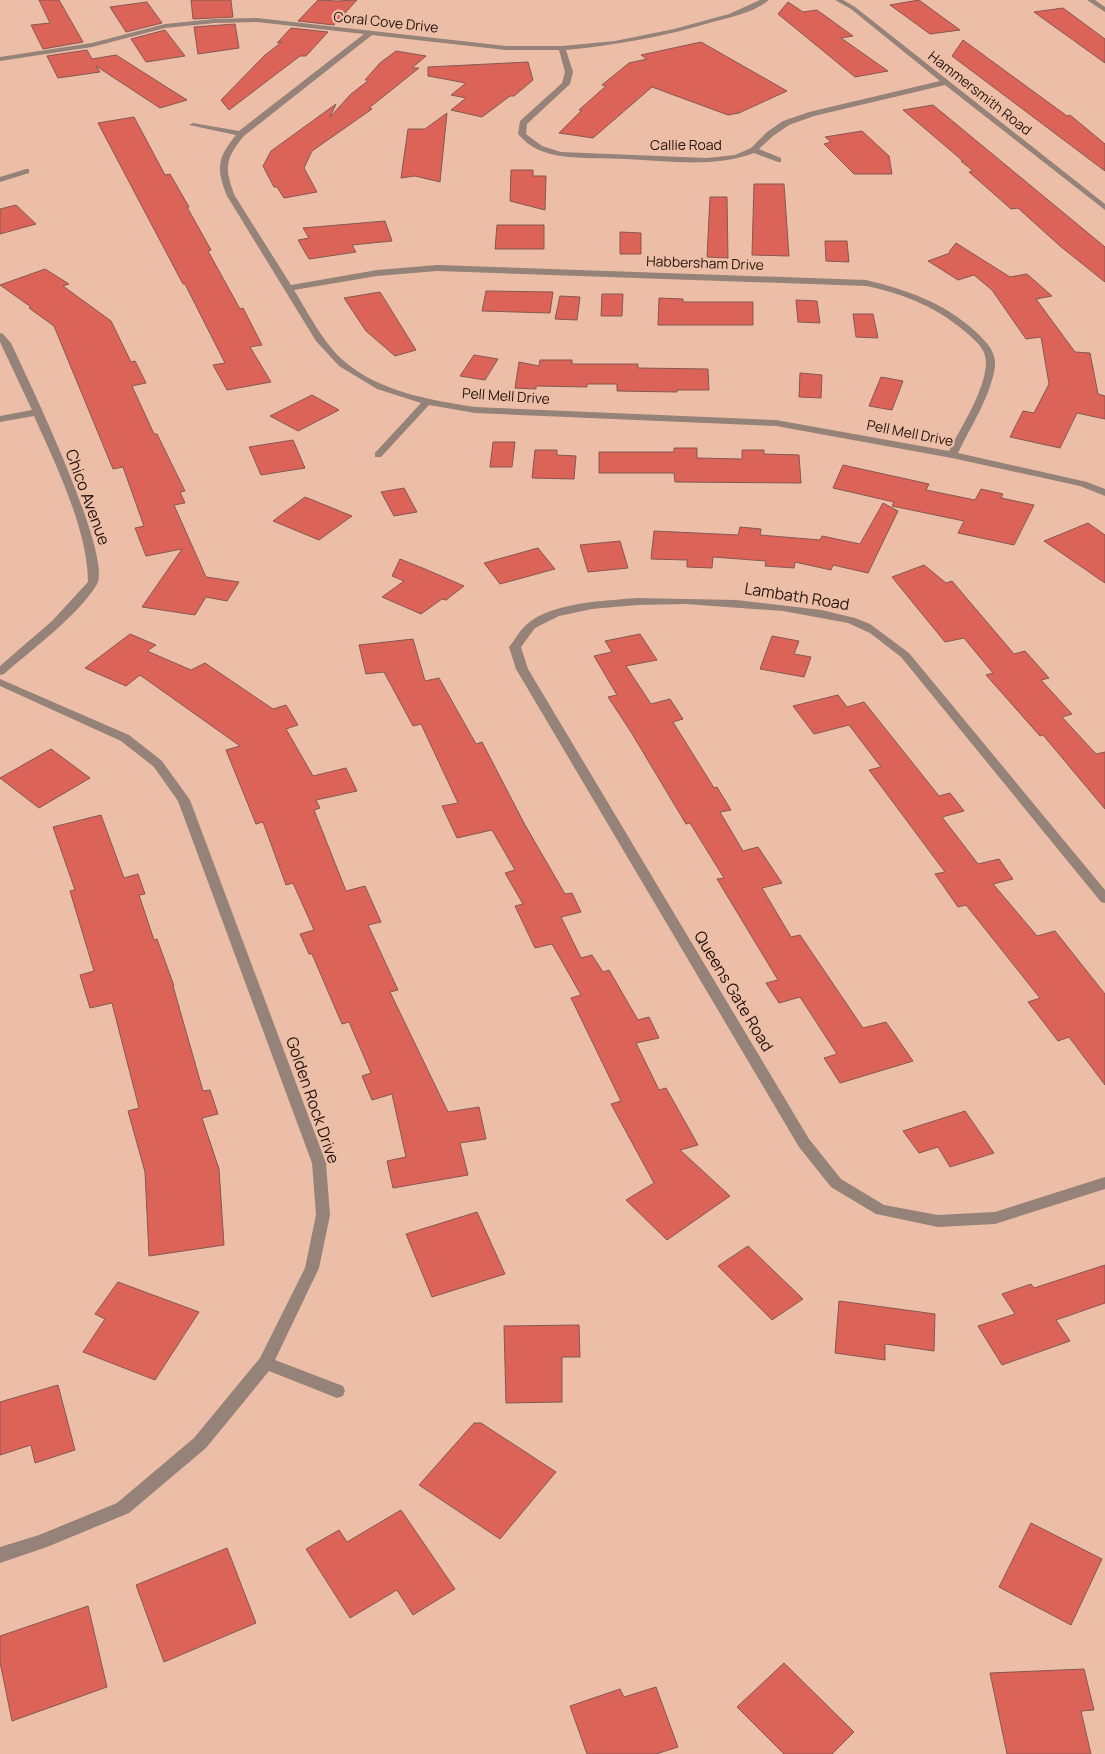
<svg xmlns="http://www.w3.org/2000/svg" width="1105" height="1754" viewBox="0 0 1105 1754" font-family="Manrope,sans-serif">
  <style>
    .building { fill: #db6357; stroke: #865852 }
    .lines { fill: none; stroke-linecap: round; stroke-linejoin: round }
    .minor { fill: #958278; fill-rule: evenodd }
    .labels { text-anchor: middle; stroke-width: 4.5; stroke-linejoin: round; paint-order: stroke }
    .far-street-label { font-size: 14px; fill: #23130b; stroke: #ecbea7 }
    .street-label { font-size: 16px; fill: #23130b; stroke: #ecbea7 }
  </style>
  <rect width="100%" height="100%" fill="#ecbea7"/>
  <!-- building -->
  <path class="building" d="M39,0h20l24,42 -40,7 -12,-24 19,-2z
    M191,0h40l2,17 -40,2z
    M318,0l19,1 20,-1 -23,25 -36,-4z
    M919,0l41,30 -30,4 -40,-29z
    M147,2l15,21 -36,9 -16,-25z
    M788,2l15,10 14,-2 36,26 -12,2 47,33 -33,6 -77,-63z
    M1063,8l42,31v24l-71,-51z
    M235,24l4,24 -41,6 -4,-27z
    M291,28l37,4 -22,24h-6l-71,54 -8,-10 44,-45 17,-13 -5,1z
    M165,30l20,26 -39,6 -15,-23z
    M963,40l104,76 3,-1 35,29v27l-153,-115z
    M701,42l86,49 -48,22 -11,2 -76,-28 -59,51 -34,-5 23,-23h-3l27,-24 -4,-1 27,-22 18,-4 -6,-4z
    M87,50l5,9 24,-4 71,45 -27,8 -64,-42 4,6 -42,6 -11,-22z
    M396,51l30,5 -14,12h7l-50,40 3,1 -60,42 -8,17 13,24 -33,6 -7,-11h-3l-11,-21 8,-15 65,-47 -6,13 21,-23 18,-14h-4l15,-17z
    M528,62l5,18 -19,16h-4l-28,21 -31,-7 15,-12 -15,-3 15,-12 -38,-7v-9z
    M933,105l172,142v35l-45,-36 -42,-38 -7,1 -42,-37 4,-1 -12,-10h2l-60,-51z
    M447,113l-7,69 -25,-6 -14,2 7,-49h17z
    M134,117l31,58 5,-1 19,33h-2l24,43 -3,1 32,58 3,-1 19,37 -12,2 21,35 -44,8 -14,-25 12,-2 -40,-79h-2l-85,-161z
    M862,131l27,25 3,18h-38l-30,-30 7,-2 -6,-5z
    M511,170h22v6h13l-1,34 -35,-9z
    M754,184h30l5,72 -37,-1z
    M710,197h17l1,61 -21,-1z
    M16,205l20,19 -36,10v-25z
    M385,221l7,20 -40,4 4,7 -47,7 -11,-19 11,-2 -6,-10z
    M497,225h47v24h-49z
    M620,232l21,1v21h-21z
    M825,241h22l2,21 -23,-1z
    M956,243l54,34 17,-3 25,22 -16,3 39,53 15,1 8,41 7,2v23l-28,-6 -17,35 -50,-11 13,-26 11,2 15,-29 -8,-47 -15,2 -34,-49 -18,-15 -16,5 -30,-19 22,-8 -1,-1z
    M45,269l24,15 -6,2 48,35 20,41 4,-1 11,22 -14,3 22,48h3l28,57 -5,1 5,11 -11,2 32,72 33,5 -12,19 -21,-4 -11,18 -53,-8 40,-58 -36,7 -11,-28 9,-2 -21,-59 -10,2 -59,-143 -25,-18 2,-1 -31,-22z
    M486,291l67,1 -3,21 -68,-2z
    M380,292l36,58 -21,6 -29,-25 -22,-33z
    M602,294h21l-1,22h-21z
    M560,296l20,1 -3,23 -22,-1z
    M659,298l24,1v3h70v23h-95z
    M796,300l21,1 3,22 -22,-1z
    M853,314h20l5,24 -22,-1z
    M474,355l24,4 -13,21 -25,-4z
    M540,360h32v4h66v4l70,1 1,21h-32v2l-60,-1v-7h-30v3l-51,-1v3l-21,-1 4,-26 20,4z
    M800,373l22,2 -1,23 -22,-1z
    M881,377l22,4 -11,29 -23,-4z
    M312,395l27,15 -41,21 -28,-15z
    M293,440l12,28 -44,7 -12,-28z
    M493,442h22l-3,25h-22z
    M674,448h23v10l45,1v-9h22v4l35,1 2,28 -126,-1 -1,-9h-75v-21h75z
    M535,450h22v5l19,1 -2,23 -42,-1z
    M843,465l86,19 -3,6 49,10 6,-11 22,5 -2,4 33,7 -20,40 -56,-12 6,-12 -72,-15 2,-4 -61,-14z
    M404,488l13,24 -23,4 -13,-24z
    M305,497l47,19 -33,24 -46,-19z
    M883,503l15,8 -30,62 -35,-8 -2,5 -36,-8 -1,6 -29,-2 1,-5 -53,-4 -1,11 -25,-1v-7l-36,-1 3,-28 84,4 2,-8 21,2 -1,6 60,5 2,-4 38,8z
    M1088,523l17,12v48l-61,-42z
    M620,541l8,27 -40,4 -8,-27z
    M538,548l17,21 -55,15 -16,-21z
    M400,559l25,10 39,17 -18,14 -4,-1 -21,15 -39,-17 22,-16 -12,-5z
    M924,565l22,18 6,-2 62,73 11,-3 24,27 -8,2 31,34 -10,3 34,37 9,-2v57l-62,-74 -3,1 -54,-61 7,-2 -29,-35 -19,4 -53,-65z
    M130,634l26,11 -9,6 44,19 14,-7 68,46 13,-4 12,20 -12,4 27,47 33,-8 11,23 -41,9 4,8 -6,2 32,81 19,-5 16,36 -13,3 30,65 -8,2 58,120 31,-5 7,32 -26,4 8,32 -75,13 -6,-27 19,-4 -14,-63 -20,6 -10,-24 9,-3 -22,-51 -7,2 -30,-70h-3l-9,-20 14,-4 -21,-47 -7,2 -23,-63 -7,2 -30,-74 14,-4 -100,-71 -14,11 -41,-18z
    M640,634l17,26 -31,6 25,38 19,-5 13,20 -10,3 41,66 3,-1 14,23 -11,2 23,39 15,-4 24,36 -20,5 29,49 9,-2 63,93 23,-6 27,39 -73,22 -16,-25 13,-4 -37,-57 -21,6 -13,-20 12,-3 -61,-101 7,-1 -34,-55 -4,1 -55,-92 -23,-35 9,-2 -23,-39 18,-4 -7,-11z
    M772,636l27,5 -5,13 17,3 -7,20 -44,-8z
    M413,639l12,42 14,-3 37,66 6,-2 43,83 40,69 7,-1 9,19 -20,5 20,41 11,-3 11,17 6,-2 29,50 11,-3 10,21 -23,5 23,47 7,-2 32,57 -18,5 50,46 -63,44 -41,-40 28,-17 -43,-79 10,-3 -50,-103 10,-3 -29,-51 -17,4 -20,-42 8,-2 -18,-31 10,-3 -23,-40 -35,8 -15,-32 16,-3 -37,-79 -8,2 -29,-54 -18,2 -7,-29z
    M838,695l9,12 17,-5 75,94 11,-3 14,18 -22,6 36,47 21,-5 14,20 -20,5 44,52 18,-5 50,63v91l-36,-48 -11,4 -30,-39 12,-4 -74,-93 -8,2 -23,-33 10,-2 -76,-102 12,-3 -32,-42 -35,9 -21,-28z
    M51,749l39,29 -51,30 -39,-30z
    M101,815l23,63 14,-4 7,20 -6,1 15,45 3,-1 17,47h-1l30,105 7,-1 8,24 -16,4 17,51 5,76 -75,11 -4,-84 -17,-61 11,-3 -27,-105 -22,5 -10,-33 14,-4 -24,-80 5,-1 -22,-63z
    M965,1111l29,42 -44,14 -12,-20 -19,6 -16,-22z
    M477,1212l28,62 -73,23 -26,-63z
    M748,1246l55,53 -31,21 -54,-54z
    M1105,1265v38l-49,17 14,21 -68,24 -24,-39 37,-12 -13,-20 29,-10 3,4z
    M118,1282l81,30 -44,68 -72,-28 22,-33 -10,-5z
    M839,1301l96,13 -1,37 -49,-7v16l-50,-7z
    M579,1325l1,32h-18v45l-56,1 -2,-77z
    M58,1385l17,65 -40,13 -4,-18 -31,10v-53z
    M474,1423h7l75,49 -56,67 -81,-54z
    M401,1510l54,79 -42,26 -16,-25 -47,28 -44,-69 33,-19 8,12z
    M1031,1523l71,36 -31,66 -72,-38z
    M227,1548l29,75 -92,39 -28,-77z
    M88,1606l19,81 -95,34 -12,-59v-26z
    M784,1663l70,69 -22,22h-48l-47,-47z
    M1084,1669l10,41 -13,1 10,43h-84l-17,-81z
    M656,1687l22,60 -22,7h-69l-17,-48 50,-17 4,8z"/>
  <g class="lines">
    <!-- minor -->
    <path class="minor" d="M760,0h9c-13,11 -36,17 -53,21 -49,15 -98,24 -150,29l7,22 -3,12 -43,40 -1,10 16,12 19,6 146,6 28,-3 16,-7 16,-16 16,-11 26,-9 131,-31 -89,-72 -16,-9h8l12,7 250,197v6l-160,-125 -131,31 -25,9 -16,11 -14,13 22,9v4h-3l-24,-9c-40,15 -86,8 -128,6 -22,-1 -44,0 -65,-3 -17,-2 -32,-9 -43,-22l2,-13 42,-38 3,-11 -6,-22h-53l-134,-15 -128,101c-19,22 -20,33 -9,60l56,89 86,-15 60,-5 429,15c41,10 77,22 109,51 10,10 21,19 20,35 -4,30 -24,60 -37,87l129,29 18,7v7l-25,-10 -128,-28 -176,-32 -301,-13 -46,-8 -48,52h-6v-4l46,-50 -44,-14 -38,-23 -23,-25 -89,-145c-11,-27 -10,-38 9,-61l-47,-10 4,-2 46,8 125,-97 -107,-12 -42,1 -50,5 -73,19 -92,14v-4l92,-14 73,-19 50,-5 42,-1 249,28h56l53,-5 59,-12 55,-15zM437,271l429,15c39,8 73,22 103,49 9,8 17,15 17,28 -1,28 -25,64 -37,88l-173,-31 -301,-13c-45,-7 -94,-15 -130,-45 -22,-19 -36,-48 -51,-72l83,-14z
      M1087,0h8l10,7v5z
      M26,169h3v4l-29,9v-5z
      M0,333l3,1 8,9c16,34 102,212 86,241 -17,30 -67,67 -93,90l-4,1v-9l52,-45 36,-39c0,-52 -33,-119 -54,-166l-34,6v-6l32,-6 -32,-68z
      M637,598l99,2 86,10 33,8 15,6 39,29 196,237v13l-4,-1 -200,-245 -31,-24 -22,-10 -65,-12 -97,-7 -49,1 -45,4 -33,7 -24,12 -14,19 7,22 281,470 32,40 43,26 54,10 57,-3 110,-35v12l-110,35 -57,3 -62,-13 -45,-27 -32,-40 -283,-478 -7,-22c6,-7 10,-16 17,-22 25,-23 78,-24 111,-27z
      M0,679l129,56 33,26 28,39 136,363 4,52 -11,53 -44,92 68,26 2,5 -2,5 -6,2 -68,-27 -63,77 -77,65 -82,34 -47,16v-16l39,-12 78,-32 77,-65 66,-80 45,-90 11,-53 -4,-52 -134,-362 -24,-34 -33,-26 -121,-55z"/>
  </g>
  <g class="labels">
    <!-- far-street labels -->
    <g class="far-street-label">
      <text transform="translate(386 22) rotate(6)" y="5">Coral Cove Drive</text>
      <text transform="translate(980 93) rotate(38)" y="5">Hammersmith Road</text>
      <text x="686" y="150">Callie Road</text>
      <text transform="translate(705 263) rotate(2)" y="5">Habbersham Drive</text>
      <text transform="translate(506 396) rotate(4)" y="5">Pell Mell Drive</text>
      <text transform="translate(910 433) rotate(11)" y="5">Pell Mell Drive</text>
    </g>
    <!-- street labels -->
    <g class="street-label">
      <text transform="translate(88 497) rotate(70)" y="6">Chico Avenue</text>
      <text transform="translate(797 596) rotate(9)" y="6">Lambath Road</text>
      <text transform="translate(734 991) rotate(59)" y="6">Queens Gate Road</text>
      <text transform="translate(313 1100) rotate(71)" y="6">Golden Rock Drive</text>
    </g>
  </g>
</svg>
